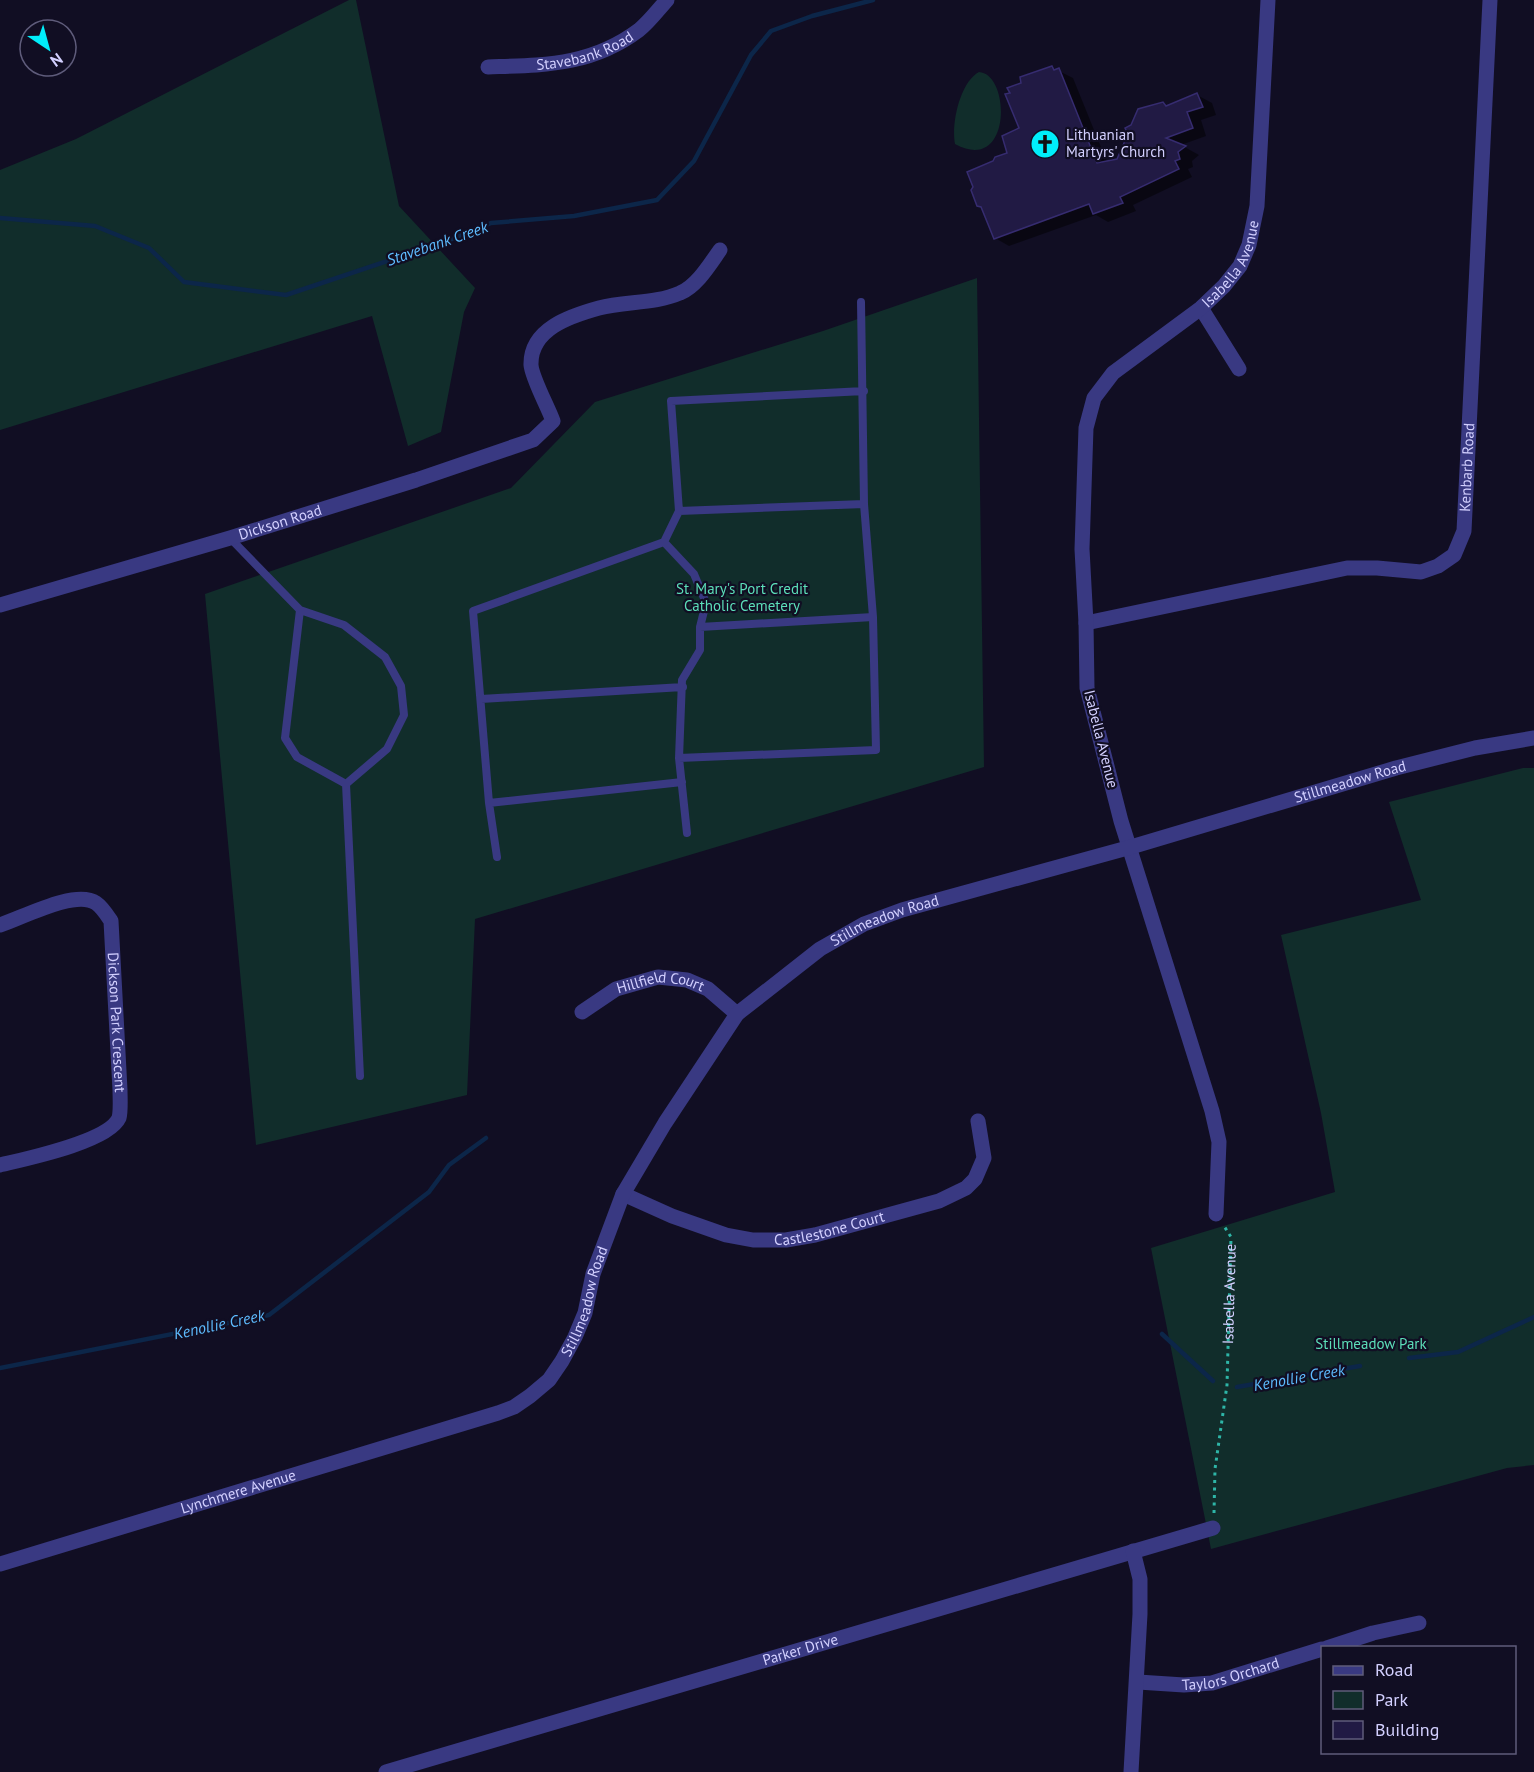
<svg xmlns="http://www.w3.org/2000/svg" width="1534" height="1772" viewBox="0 0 1534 1772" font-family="'PT Sans',sans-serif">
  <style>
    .green { fill: #112d2b }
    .shadow { fill: #0007 }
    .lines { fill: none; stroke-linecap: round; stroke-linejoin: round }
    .stream { stroke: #0c2649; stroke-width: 4.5 }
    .building { fill: #211a44; stroke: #362c70; stroke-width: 1.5 }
    .path { stroke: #2eb5a7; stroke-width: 3; stroke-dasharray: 3 4.5; stroke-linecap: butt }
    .lane { stroke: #393982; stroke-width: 8 }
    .street { stroke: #393982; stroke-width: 15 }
    .labels { text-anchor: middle; stroke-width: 4.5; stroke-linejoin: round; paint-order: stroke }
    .street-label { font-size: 15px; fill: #d3d0ff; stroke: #110e23 }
    .poi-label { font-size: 15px; fill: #d3d0ff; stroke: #110e23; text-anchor: start }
    .park-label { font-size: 15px; fill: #5cdfb9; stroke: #110e23 }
    .water-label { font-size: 16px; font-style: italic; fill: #5ebcff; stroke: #110e23 }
  </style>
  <rect width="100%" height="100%" fill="#110e23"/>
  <!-- green -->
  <path class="green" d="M349,0h7l43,206 76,82 -11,24 -23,120 -33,14 -36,-130 -372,114v-260l76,-31z
    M979,72c32,2 33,103 -24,72 -4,-20 5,-62 24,-72z
    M977,278l7,489 -509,152 -8,176 -211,50 -51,-551 306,-106 84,-86 228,-71z
    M1523,768h11v697l-27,3 -296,81 -60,-301 184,-56 -14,-79 -40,-178 140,-35 -32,-98z"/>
  <!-- shadow -->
  <path class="shadow" d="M1051,67l22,11 34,84 11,-1 44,-58 6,3 29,-11 15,8 4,12 -15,5 5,16 -25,9 18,10 -7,6 1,6 -5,2 4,8 -59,28 3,6 -28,11 -12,-7 -87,31 -14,-8 14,-84 12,-25 2,-45z"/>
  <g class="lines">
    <!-- stream -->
    <path class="stream" d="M0,218l95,8 54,22 35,34 102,13 164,-55 41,-17 83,-7 83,-16 37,-39 57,-106 20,-24 41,-15 61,-16
      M1162,1334l51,47
      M1409,1358l49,-6 76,-35
      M0,1368l269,-53 160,-123 20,-27 37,-27
      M1237,1387l123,-21"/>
  </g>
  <!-- building -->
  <path class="building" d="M1052,66l2,4 5,-2 38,95 20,-4 11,-25 -3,-6 6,-3 7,-16 25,-7 3,4 31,-13 6,14 -16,5 6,16 -27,10 20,8 -8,6 2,7 -5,2 4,8 -59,28 3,6 -30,11 -4,-10 -95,35 -13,-32 -4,-1 -6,-16 2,-3 -6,-15 26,-11 2,-4 12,-4 -5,-17 17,-8 -14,-34 5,-1 -3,-5 14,-5 -1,-6z"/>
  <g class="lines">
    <!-- path -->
    <path class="path" id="s1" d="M1214,1513l1,-44 12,-84 4,-148 -7,-11"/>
    <!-- lane -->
    <path class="lane" d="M679,511l185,-7
      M230,538l70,72 44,15 41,32 16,29 3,29 -17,34 -41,35 14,292
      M664,542l15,-31 -8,-110 193,-10
      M300,610l-15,128 12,19 49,27
      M700,627l173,-10
      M481,699l202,-12
      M679,758l197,-8 -3,-133 -9,-113 -3,-202
      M489,803l193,-21
      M497,857l-8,-54 -16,-192 191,-69 30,32 12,29 -6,24v23l-18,30 -3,78 8,75"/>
    <!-- street -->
    <g class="street">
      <path id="s2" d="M488,67c56,-2 103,-1 151,-37 10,-8 19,-20 28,-30"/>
      <path d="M1201,308l38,61"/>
      <path id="s3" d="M0,605l230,-67 186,-58 117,-40 20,-19c-5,-14 -21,-43 -22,-56 -1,-36 39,-49 68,-57 26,-7 56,-4 81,-15 17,-7 30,-29 40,-43"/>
      <path id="s4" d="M1086,623l261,-55h30l44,4 17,-6 16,-11 10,-24 26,-531"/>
      <path id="s5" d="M0,925c22,-7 75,-36 96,-22 6,4 11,12 15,18l9,169c0,8 1,21 -1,28 -11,24 -94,41 -119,47"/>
      <path id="s6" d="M582,1012l34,-23 42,-12 29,3 21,9 29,25"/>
      <path id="s7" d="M623,1194l49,22 54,19 27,5h33l29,-5 124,-34 27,-13 9,-9 9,-21 -6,-37"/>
      <path id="s8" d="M1216,1214l3,-72 -7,-31 -91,-290 -34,-133 -1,-65 -4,-74 4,-121 8,-30 19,-25 88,-65 23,-22 16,-20 9,-21 8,-39 11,-206"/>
      <path id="s9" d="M0,1564l498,-151 16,-6 16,-11 19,-16 13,-19 13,-24 10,-24 8,-39 30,-80 42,-71 72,-109 83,-65 44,-25 38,-14 229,-63 265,-79 79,-20 59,-10"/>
      <path d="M1327,1648l46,-15 46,-10"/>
      <path id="s10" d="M1138,1682l46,3 28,-2 110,-34"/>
      <path id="s11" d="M386,1772l827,-244"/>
      <path d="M1131,1772l9,-158v-35l-7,-28"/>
    </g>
  </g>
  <!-- icons -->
  <defs>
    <g id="church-disc" transform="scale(1.5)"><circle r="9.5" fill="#00eefb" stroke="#110e23"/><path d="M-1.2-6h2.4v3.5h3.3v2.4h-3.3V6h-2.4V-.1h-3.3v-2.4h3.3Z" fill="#111"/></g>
  </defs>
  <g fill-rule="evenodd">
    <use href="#church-disc" x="1045" y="144"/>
  </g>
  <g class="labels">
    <!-- street labels -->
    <g class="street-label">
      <text dy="5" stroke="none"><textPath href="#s2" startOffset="99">Stavebank Road</textPath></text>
      <text dy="5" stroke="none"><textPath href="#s8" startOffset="1032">Isabella Avenue</textPath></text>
      <text dy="5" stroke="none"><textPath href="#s4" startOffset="468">Kenbarb Road</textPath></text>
      <text dy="5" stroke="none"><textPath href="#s3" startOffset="292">Dickson Road</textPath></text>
      <text transform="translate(1101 739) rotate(76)" y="5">Isabella Avenue</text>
      <text dy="5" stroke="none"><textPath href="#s9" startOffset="1659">Stillmeadow Road</textPath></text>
      <text dy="5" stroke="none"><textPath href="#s9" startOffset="1173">Stillmeadow Road</textPath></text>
      <text dy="5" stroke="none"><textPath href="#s6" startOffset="87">Hillfield Court</textPath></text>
      <text dy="5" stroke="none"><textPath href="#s5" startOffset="226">Dickson Park Crescent</textPath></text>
      <text dy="5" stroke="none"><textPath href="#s7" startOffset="216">Castlestone Court</textPath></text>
      <text dy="5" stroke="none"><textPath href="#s1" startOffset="220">Isabella Avenue</textPath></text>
      <text dy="5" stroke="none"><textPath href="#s9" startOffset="669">Stillmeadow Road</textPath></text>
      <text dy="5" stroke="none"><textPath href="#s9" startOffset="249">Lynchmere Avenue</textPath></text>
      <text dy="5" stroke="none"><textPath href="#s11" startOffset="432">Parker Drive</textPath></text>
      <text dy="5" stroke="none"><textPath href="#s10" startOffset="94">Taylors Orchard</textPath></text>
    </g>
    <!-- poi labels -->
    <g class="poi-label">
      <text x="1066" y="140">Lithuanian<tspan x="1066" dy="17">Martyrs' Church</tspan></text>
    </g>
    <!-- park labels -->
    <g class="park-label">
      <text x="742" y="594">St. Mary's Port Credit<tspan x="742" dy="17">Catholic Cemetery</tspan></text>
      <text x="1371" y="1349">Stillmeadow Park</text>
    </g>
    <!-- water labels -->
    <g class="water-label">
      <text transform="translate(437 243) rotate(-19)" y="6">Stavebank Creek</text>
      <text transform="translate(219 1324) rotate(-12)" y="6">Kenollie Creek</text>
      <text transform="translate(1299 1377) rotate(-10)" y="6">Kenollie Creek</text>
    </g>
  </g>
  <!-- legend -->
  <rect x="1321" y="1646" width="195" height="108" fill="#110e23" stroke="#5f5c7b" stroke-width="1.5"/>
  <rect x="1333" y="1666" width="30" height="9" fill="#393982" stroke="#5f5c7b" stroke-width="1.5"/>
  <text x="1375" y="1676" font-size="18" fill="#d3d0ff">Road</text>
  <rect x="1333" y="1691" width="30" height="18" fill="#112d2b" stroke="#5f5c7b" stroke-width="1.5"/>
  <text x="1375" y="1706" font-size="18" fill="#d3d0ff">Park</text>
  <rect x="1333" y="1721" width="30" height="18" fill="#211a44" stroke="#5f5c7b" stroke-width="1.5"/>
  <text x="1375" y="1736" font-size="18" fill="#d3d0ff">Building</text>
  <!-- north arrow -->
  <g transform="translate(48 48) rotate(144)"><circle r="28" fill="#110e23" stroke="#5f5c7b" stroke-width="1.5"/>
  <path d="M0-4.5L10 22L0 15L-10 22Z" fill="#00eefb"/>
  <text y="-9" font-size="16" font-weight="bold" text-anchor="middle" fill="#d3d0ff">N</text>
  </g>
</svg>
